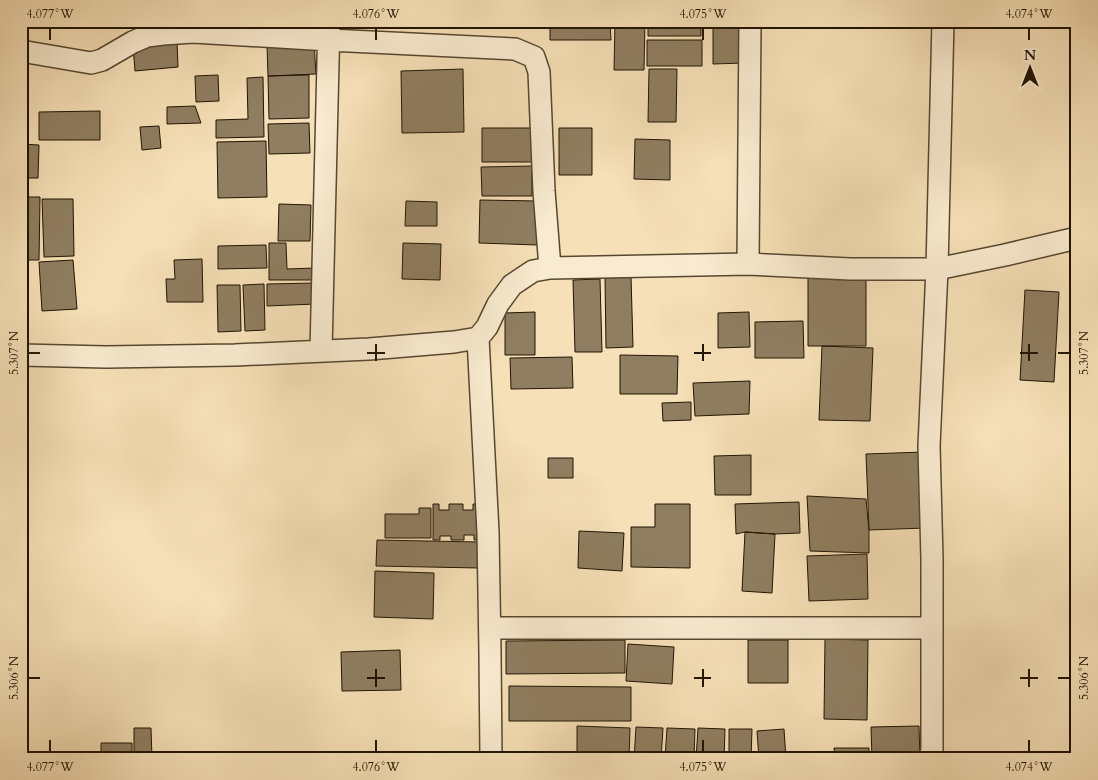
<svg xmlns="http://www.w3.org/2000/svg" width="1098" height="780" viewBox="0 0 1098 780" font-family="Cardo,serif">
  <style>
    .building { fill: #8f7e61; stroke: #201403 }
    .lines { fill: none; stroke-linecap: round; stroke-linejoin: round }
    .street-casing { stroke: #564730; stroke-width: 24 }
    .street { stroke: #f9ebd0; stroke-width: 21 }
    .ticks { fill: none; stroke: #201403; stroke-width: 2 }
    .neatline { fill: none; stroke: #201403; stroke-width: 2 }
    .ticks-label { font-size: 12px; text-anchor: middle; fill: #201403 }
  </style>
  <rect width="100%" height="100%" fill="#f6e0b7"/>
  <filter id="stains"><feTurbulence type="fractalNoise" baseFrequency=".004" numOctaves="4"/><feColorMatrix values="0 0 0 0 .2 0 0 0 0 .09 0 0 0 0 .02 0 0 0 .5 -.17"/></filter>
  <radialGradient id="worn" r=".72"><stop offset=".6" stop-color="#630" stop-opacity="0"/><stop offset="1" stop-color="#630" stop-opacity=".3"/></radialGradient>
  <!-- building -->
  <path class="building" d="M422,21h46v7l-46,-1z
    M550,21h60l1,19h-61z
    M615,21h30l-1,49h-30z
    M648,21h53v15h-53z
    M713,21h31v42l-31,1z
    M647,40h55v26h-55z
    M177,42l1,25 -43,4 -2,-25z
    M314,42l2,32 -48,2 -1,-31z
    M463,69l1,63 -62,1 -1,-62z
    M649,69h28l-1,53h-28z
    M218,75l1,26 -23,1 -1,-26z
    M309,75v43l-40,1 -1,-43z
    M263,77l1,60 -48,1v-18l32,-1 -1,-41z
    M195,106l6,17 -34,1v-17z
    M100,111v29h-61v-28z
    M309,123l1,30 -41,1 -1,-30z
    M159,126l2,22 -19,2 -2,-23z
    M482,128h52v34h-52z
    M559,128h33v47h-33z
    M635,139l35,1v40l-36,-1z
    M266,141l1,56 -49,1 -1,-56z
    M21,144l18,1 -1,33h-17z
    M532,166v30h-50l-1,-29z
    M21,197h19l-1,63h-18z
    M42,199h31l1,57 -30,1z
    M480,200l58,1 -1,44 -58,-2z
    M406,201l31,1v24h-32z
    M279,204l32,1 -1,36h-32z
    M269,243h17l1,26 28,-1 1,12h-47z
    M403,243l38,1 -1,36 -38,-1z
    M266,245l1,23 -49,1v-23z
    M202,259l1,43h-36l-1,-23h9l-1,-19z
    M73,260l4,49 -35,2 -3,-49z
    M808,275h58v71h-58z
    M631,276l2,71 -27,1 -1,-71z
    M600,279l2,73h-27l-2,-72z
    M316,283v21l-49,2v-22z
    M264,284l1,46 -20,1 -2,-46z
    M217,285h23l1,46 -23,1z
    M1025,290l34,2 -5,90 -34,-2z
    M21,311l6,1 -3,31 -3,-1z
    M535,312v43h-30v-42z
    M749,312l1,35 -32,1v-35z
    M803,321l1,37h-49v-36z
    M822,346l51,2 -3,73 -51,-1z
    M620,355l58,1 -1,38h-57z
    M572,357l1,31 -62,1 -1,-31z
    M750,381l-1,33 -54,2 -2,-33z
    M691,402v18l-28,1 -1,-18z
    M924,452l2,76 -57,2 -3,-76z
    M751,455v40h-36l-1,-39z
    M548,458h25v20h-25z
    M807,496l59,3 3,31v23l-59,-2z
    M799,502l1,31 -25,1 -30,-2 -9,2 -1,-30z
    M433,504h6v6h10v-6h14v6h10v-6h7l1,36h-7v-5h-10v5h-13v-4h-11v4h-7z
    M655,504h35v64l-59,-1v-40h24z
    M419,508h12v30h-46v-24h34z
    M579,531l45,2 -2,38 -44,-3z
    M745,532l30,2 -3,59 -30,-2z
    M377,540l102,2v26l-103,-2z
    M867,554l1,45 -59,2 -2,-45z
    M375,571l59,2 -1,46 -59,-2z
    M825,639l43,1 -1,80 -43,-1z
    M625,640v33l-119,1v-33z
    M748,640h40v43h-40z
    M628,644l46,3 -2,37 -46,-3z
    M400,650l1,40 -59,1 -1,-39z
    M509,686l122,1v34h-122z
    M577,726l53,2 -1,31 -52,-2z
    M919,726l1,33h-48l-1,-32z
    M636,727l27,1 -2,31h-27z
    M134,728h17l1,31h-18z
    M667,728l28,1 -1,30h-29z
    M698,728l27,1 -1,30h-28z
    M729,729h23l-1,30h-22z
    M784,729l2,30h-27l-2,-28z
    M101,743h31v16h-31z
    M834,748h35v11h-34z"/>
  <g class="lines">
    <!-- street casing -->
    <g class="street-casing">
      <path id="street" d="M21,51l70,12 11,-3 31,-18 14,-6 16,-2 30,-2 136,8 186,9 19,8 5,15 5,119 6,77
        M748,264l2,-243
        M478,338l10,194 2,121 1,106
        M321,351l8,-330
        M21,355l85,2 129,-2 134,-6 85,-7 24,-4 9,-11 11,-23 14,-19 21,-14 17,-3 198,-4 102,5h87l68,-14 72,-17
        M490,628h442
        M930,759l2,-10v-190l-3,-113 8,-177 6,-248"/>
    </g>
    <!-- street -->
    <use href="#street" class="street"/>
  </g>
  <!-- ticks -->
  <path class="ticks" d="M50,28v12M376,28v12M703,28v12M1029,28v12M376,344v17M703,344v17M1029,344v17M28,353h12M367,353h18M694,353h17M1020,353h18M1058,353h12M376,669v18M703,669v18M1029,669v18M28,678h12M367,678h18M694,678h17M1020,678h18M1058,678h12M50,740v12M376,740v12M703,740v12M1029,740v12"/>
  <!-- margin -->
  <rect width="1098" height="780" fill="none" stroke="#f6e0b7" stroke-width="55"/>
  <!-- north arrow -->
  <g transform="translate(1030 68)" stroke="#f9ebd0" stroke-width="4" paint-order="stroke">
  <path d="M0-4L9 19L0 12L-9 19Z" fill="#201403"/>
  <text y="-8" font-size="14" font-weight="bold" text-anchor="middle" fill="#201403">N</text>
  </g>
  <rect x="28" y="28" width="1042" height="724" class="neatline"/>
  <g class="ticks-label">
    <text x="50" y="18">4.077°W</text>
    <text x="376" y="18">4.076°W</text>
    <text x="703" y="18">4.075°W</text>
    <text x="1029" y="18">4.074°W</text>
    <text transform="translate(14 353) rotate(-90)" y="4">5.307°N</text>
    <text transform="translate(1084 353) rotate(-90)" y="4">5.307°N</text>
    <text transform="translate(14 678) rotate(-90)" y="4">5.306°N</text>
    <text transform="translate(1084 678) rotate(-90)" y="4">5.306°N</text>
    <text x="50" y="771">4.077°W</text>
    <text x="376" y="771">4.076°W</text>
    <text x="703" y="771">4.075°W</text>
    <text x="1029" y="771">4.074°W</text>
  </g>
  <rect width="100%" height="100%" filter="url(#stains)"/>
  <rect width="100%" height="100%" fill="url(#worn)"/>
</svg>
